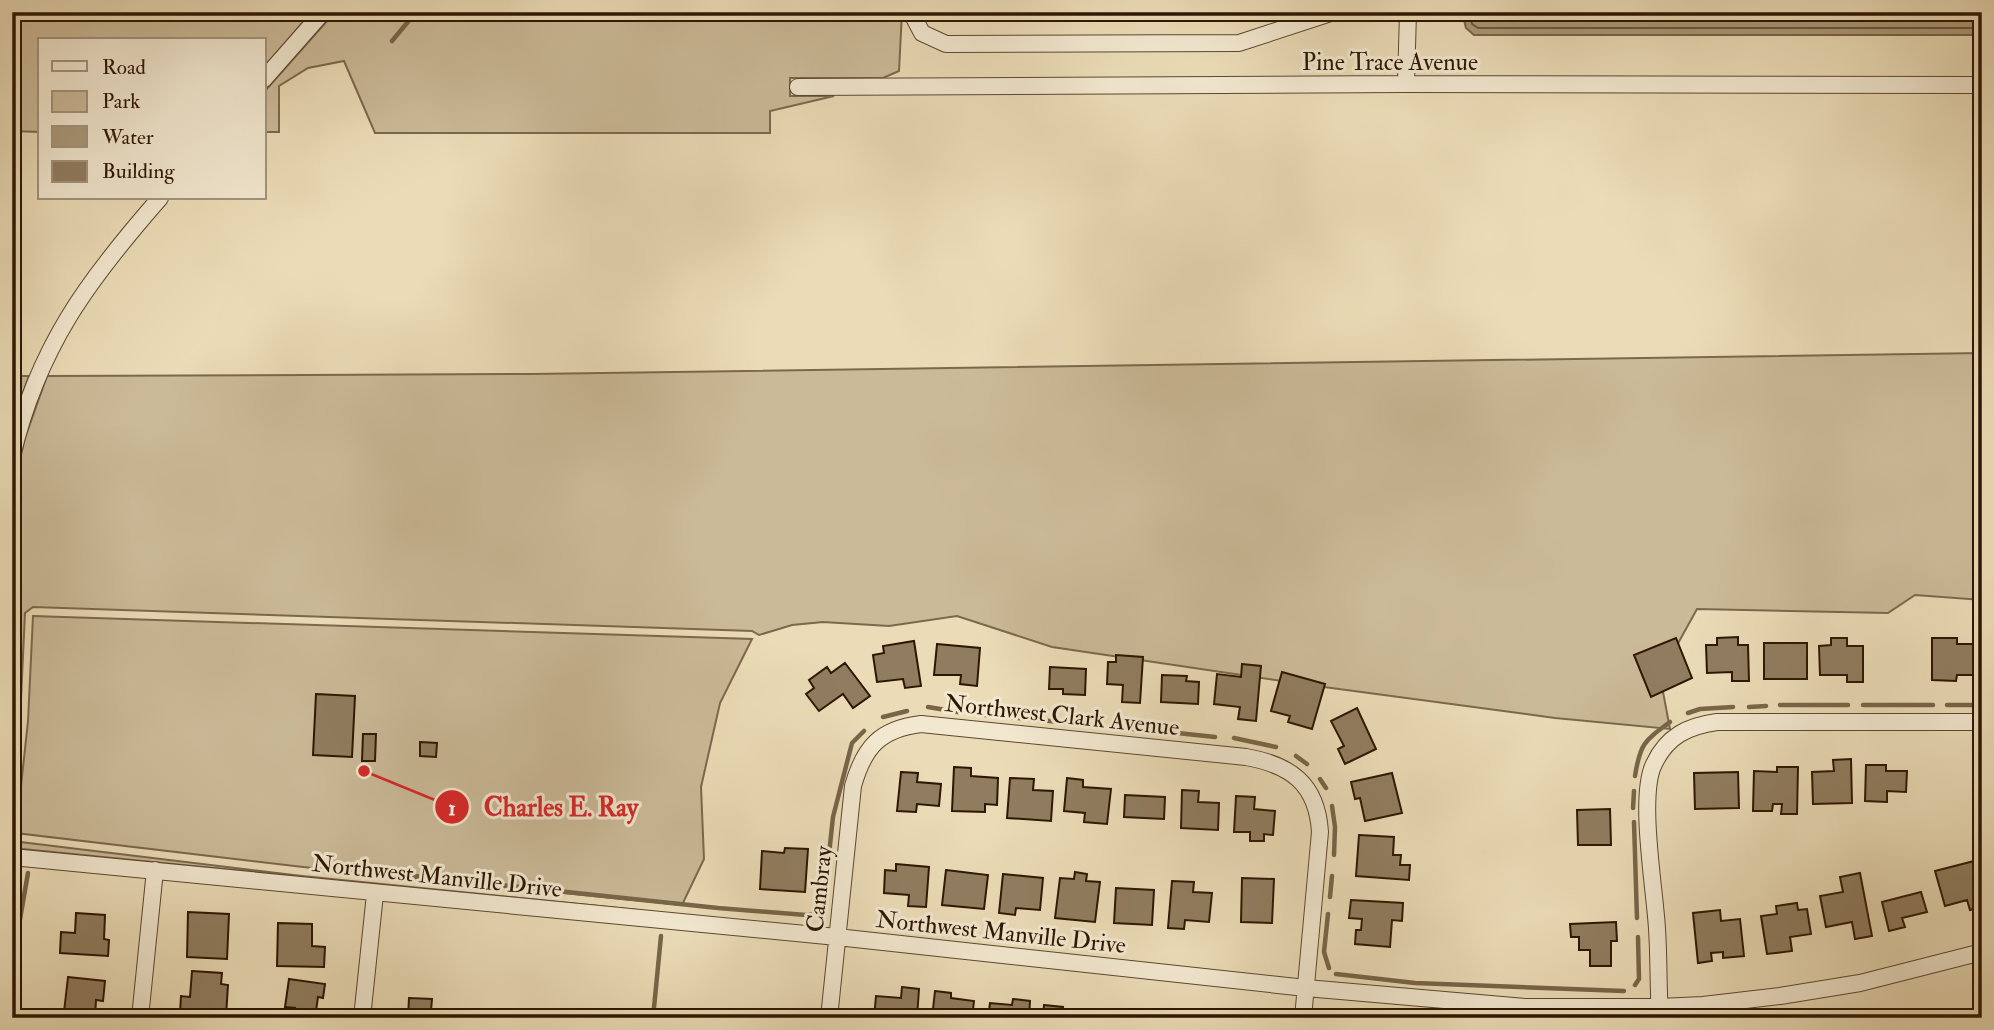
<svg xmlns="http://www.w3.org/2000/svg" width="1994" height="1030" viewBox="0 0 1994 1030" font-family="'IM FELL Double Pica',serif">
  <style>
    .green { fill: #cbba98; stroke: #7c684d; stroke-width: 2 }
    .water { fill: #aa9979; stroke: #786549; stroke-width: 2 }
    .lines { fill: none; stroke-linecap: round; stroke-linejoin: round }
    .shore { stroke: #6c583e; stroke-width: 2 }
    .stream { stroke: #786549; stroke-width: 4.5 }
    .building { fill: #907d60; stroke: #2d1602; stroke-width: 2 }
    .minor-casing { stroke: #5c482f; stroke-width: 18 }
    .minor { stroke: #f2e8d0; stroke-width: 16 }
    .labels { text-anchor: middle; stroke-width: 6; stroke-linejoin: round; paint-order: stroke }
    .street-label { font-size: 24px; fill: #2d1602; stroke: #f2e8d0 }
    .leader { fill: none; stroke: #d62828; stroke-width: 2.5 }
    .callout-dot { fill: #d62828; stroke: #f2e8d0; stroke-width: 2.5 }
    .mark-label { font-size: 21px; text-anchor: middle; font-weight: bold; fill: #fff }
    .callout-label { font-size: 26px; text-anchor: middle; font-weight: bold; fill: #d62828; stroke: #f2e8d0; stroke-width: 6; stroke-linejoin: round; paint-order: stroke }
  </style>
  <rect width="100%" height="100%" fill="#ebdcb7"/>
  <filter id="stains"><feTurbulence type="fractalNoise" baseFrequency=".00286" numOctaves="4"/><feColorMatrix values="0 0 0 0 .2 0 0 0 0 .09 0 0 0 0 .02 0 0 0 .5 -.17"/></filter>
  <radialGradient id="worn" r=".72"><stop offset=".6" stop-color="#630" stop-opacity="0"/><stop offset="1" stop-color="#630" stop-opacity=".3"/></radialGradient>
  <!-- green -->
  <path class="green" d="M12,12h300l-48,55v-27h-224v92l-28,-1z
    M335,12h567l-3,59 -16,7h-93v18h44l-64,15v22h-395l-31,-72 -36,7 -29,18v46h-15v-40z
    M1982,353v247l-67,-5 -27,18 -191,-4 -37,67 10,53 -115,-11 -246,-33 -257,-38 -95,-31 -68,10 -66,-4 -31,3 -33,10 -7,-4 -719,-24 -8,6 -5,107 -8,71v-299l13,-54 22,-62 484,-2z
    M12,376h17l-17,48z
    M33,616l719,23 -32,64 -19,84 3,72 -22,46 -379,-38 -287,-34 12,-112z
    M12,841l290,35 336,34 -626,-62z"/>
  <!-- water -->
  <path class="water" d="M1462,12h520v23h-508l-8,-7z"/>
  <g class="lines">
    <!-- shore -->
    <path class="shore" d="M1469,12l3,12 6,4h504
      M1478,12l5,8 499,-1"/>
    <!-- stream -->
    <path class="stream" d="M392,41l24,-29
      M1780,705h68
      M1863,705h70
      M1947,705h35
      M928,707l30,5
      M1749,707l17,-1
      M1688,713l12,-4 33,-2
      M975,714l96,9
      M883,717l24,-6
      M1083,724l14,1
      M1110,727l46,4
      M1168,732l47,5
      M1234,738l42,9
      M1296,756l11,8
      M1635,776c5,-32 9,-35 35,-54
      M1320,779l6,9
      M1332,806l3,21 -1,28
      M1633,808l1,-17
      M1634,822l3,96
      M405,875l313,33 88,7 15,-2 3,-6 1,-9
      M826,882l7,-65 19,-74 12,-12
      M1330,897l2,-21
      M1328,914l-4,38 5,16
      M12,965l16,-92
      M1336,974l79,9 209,8
      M1635,985l4,-6 -1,-42
      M653,1018l8,-82"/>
  </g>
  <!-- building -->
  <path class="building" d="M1738,637v8h10l1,36h-17v-9l-25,1 -1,-28h11v-7z
    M1676,638l16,40 -41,19 -17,-42z
    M1831,638h16v8h16v36h-16v-7h-27l-1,-29 12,-1z
    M1932,638h25v6h20v31h-20l-1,6 -24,-1z
    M914,641l7,45 -16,2 -2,-9 -26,3 -4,-27 11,-2 -1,-7z
    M1764,643h43v36h-43z
    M937,644l43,4 -3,38 -17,-2 1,-9h-27z
    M1116,655l27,2 -3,46 -18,-1 1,-17 -16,-1 1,-22h8z
    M845,663l25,33 -17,12 -10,-14 -24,17 -13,-17 8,-6 -5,-8 18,-13 4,6z
    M1242,664l19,2 -5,55 -18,-2 2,-12 -26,-3 3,-30 24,3z
    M1050,667l36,2 -1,26 -22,-1v-5h-14z
    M1282,672l43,12 -13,45 -24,-7 2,-6 -19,-5z
    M1162,675l25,1 -1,5 13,1 -1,22 -37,-2z
    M316,694l39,2 -3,61 -39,-2z
    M1357,708l19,41 -31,15 -7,-15 6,-3 -13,-25z
    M363,734h13l-1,27h-13z
    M420,742l17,1 -1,14 -16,-1z
    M1851,759l1,44 -39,1 -1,-32 22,-1 -1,-11z
    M1866,765h20v6h21l-1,21 -19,-1v11l-22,-1z
    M954,767l17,1v8l27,2 -1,27 -12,-1v8l-33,-1z
    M1777,767h21l-1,47h-16l1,-10h-9l-1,7h-19l1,-40 23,1z
    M901,772l17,1 -1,9 24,2 -2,22 -22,-2 -1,8 -19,-1z
    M1738,772l1,36 -44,1 -1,-36z
    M1392,773l10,40 -37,8 -5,-23 -5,1 -4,-17z
    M1010,778l24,1 -1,11 20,1 -2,30 -44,-3z
    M1067,778l16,2v7l28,2 -4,35 -23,-2 1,-9 -21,-2z
    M1182,790l17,1 -1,11 21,1 -1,27 -37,-2z
    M1125,795l40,2 -1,22 -40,-2z
    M1236,796l19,1 -1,12 21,2 -2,24 -9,-1v7h-14v-9h-16z
    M1610,809l1,36h-33l-1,-35z
    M1359,835l35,2 -1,18h8l-1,10h10l-1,15 -53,-4z
    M785,848l23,1 -3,43 -45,-3 2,-38 22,2z
    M1978,860l4,13v34l-12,3 -3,-10 -22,6 -10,-35z
    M896,864l33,3 -3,40 -18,-1 1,-11 -25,-2 1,-23 11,1z
    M946,870l42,5 -4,34 -42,-4z
    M1075,872l12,2 -1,7 14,1 -5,40 -40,-4 5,-40 14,1z
    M1860,873l12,63 -17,3 -3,-17 -26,5 -6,-31 23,-4 -3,-15z
    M1003,874l40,4 -3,32 -24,-2 -1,7 -16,-2z
    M1242,878l32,1 -2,44 -31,-1z
    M1172,881l22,1 -1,10 19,1 -3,29 -24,-2 -1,9 -16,-1z
    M1116,888l38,2 -2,35 -38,-2z
    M1921,892l6,20 -25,6 3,9 -16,4 -7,-29z
    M1351,900l52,3 -1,18 -10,-1 -2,27 -35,-3 1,-14h5l1,-11 -13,-1z
    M1797,903l1,7 9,-1 4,25 -21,3 2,14 -25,3 -6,-38 16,-2 -1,-8z
    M1720,910l1,11 19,-2 4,37 -21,2v-6l-12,1 1,8 -14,2 -5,-50z
    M188,912l41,2 -2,45 -40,-2z
    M76,913l29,2 -1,24 5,1 -1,16 -48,-3 1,-21 14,1z
    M1616,922l1,19h-6v25h-21v-16h-11v-13h-8l-1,-13z
    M278,923l34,1v22l13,1 -1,20 -47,-1z
    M192,971l30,2 -1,11 7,1 -2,31 -46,-3 1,-17 9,1z
    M68,977l37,4 -2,20 -7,-1 -1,18h-22v-5l-9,-1z
    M289,979l36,5 -2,14 -5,-1 -3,21h-22l2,-10 -10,-1z
    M902,987l17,2 -2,29h-43l2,-22 25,2z
    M935,991l16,2v5l23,3 -2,17h-40z
    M1982,995v23h-2l-5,-22z
    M409,998l23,1 -1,12h9v7h-32z
    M1013,999l17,2 -1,17h-41l2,-15 22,2z
    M1044,1005l19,2 -1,7 26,4h-45z"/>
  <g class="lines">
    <!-- minor casing -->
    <g class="minor-casing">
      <path id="minor" d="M911,12l11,21 24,11 293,-1 95,-31
        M264,79l59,-67
        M1406,84l2,-72
        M798,87l608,-3 576,1
        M12,456c26,-109 76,-176 148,-258
        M12,857l825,80 469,51 219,19h134l44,-2 77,-9 80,-13 122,-31
        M1660,1015c-2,-28 -1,-57 -3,-86 -2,-39 -19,-133 -3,-165 13,-28 34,-38 63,-42h265
        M140,1018l15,-148
        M362,1018l13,-124
        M829,1018l24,-232c11,-39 27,-57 68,-62l325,33c45,8 71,27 74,75l-17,186"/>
    </g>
    <!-- minor -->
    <use href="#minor" class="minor"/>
  </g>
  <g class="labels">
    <!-- street labels -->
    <g class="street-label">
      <text x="1390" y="70">Pine Trace Avenue</text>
      <text transform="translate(1062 715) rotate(6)" y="8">Northwest Clark Avenue</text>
      <text transform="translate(437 876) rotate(6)" y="8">Northwest Manville Drive</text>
      <text transform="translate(819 889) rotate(-84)" y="8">Cambray</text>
      <text transform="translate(1001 932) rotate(6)" y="8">Northwest Manville Drive</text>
    </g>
  </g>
  <!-- callouts -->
  <path class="leader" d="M364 771L452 807"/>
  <g class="callout-dot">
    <circle cx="364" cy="771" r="7"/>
    <circle cx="452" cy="807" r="18"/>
  </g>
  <g class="mark-label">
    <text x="452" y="815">1</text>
  </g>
  <g class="callout-label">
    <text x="561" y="816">Charles E. Ray</text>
  </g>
  <!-- margin -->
  <rect width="1994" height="1030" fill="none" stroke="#ebdcb7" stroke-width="42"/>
  <rect x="14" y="14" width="1966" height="1002" fill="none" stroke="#2d1602" stroke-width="3.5"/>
  <rect x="21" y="21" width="1952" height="988" fill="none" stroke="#2d1602" stroke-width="2"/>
  <!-- legend -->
  <rect x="38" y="38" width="228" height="161" fill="#f2e8d0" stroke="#a3947e" stroke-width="2"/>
  <rect x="52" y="61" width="35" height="10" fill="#f2e8d0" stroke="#a3947e" stroke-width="2"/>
  <text x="102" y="74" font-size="21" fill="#2d1602">Road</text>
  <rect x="52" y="91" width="35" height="21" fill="#cbba98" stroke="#a3947e" stroke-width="2"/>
  <text x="102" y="108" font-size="21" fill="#2d1602">Park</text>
  <rect x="52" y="126" width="35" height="21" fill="#aa9979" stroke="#a3947e" stroke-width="2"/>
  <text x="102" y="144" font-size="21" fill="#2d1602">Water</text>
  <rect x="52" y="161" width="35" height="21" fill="#907d60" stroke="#a3947e" stroke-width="2"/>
  <text x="102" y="178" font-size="21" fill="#2d1602">Building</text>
  <rect width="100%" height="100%" filter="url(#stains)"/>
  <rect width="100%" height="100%" fill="url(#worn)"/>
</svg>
